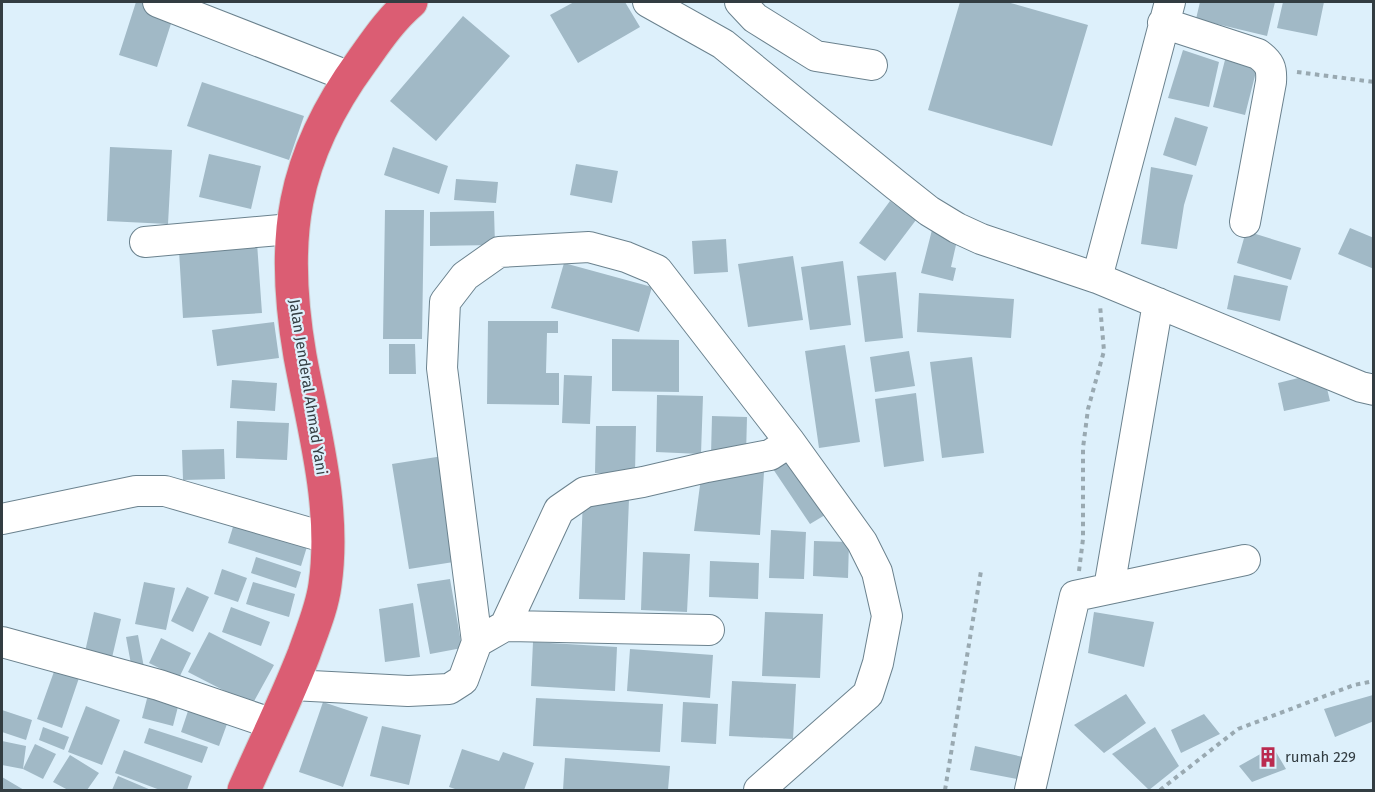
<svg xmlns="http://www.w3.org/2000/svg" width="1375" height="792" viewBox="0 0 1375 792" font-family="'Fira Sans',sans-serif">
  <style>
    .building { fill: #a1b9c6 }
    .lines { fill: none; stroke-linecap: round; stroke-linejoin: round }
    .minor-casing { stroke: #6b828e; stroke-width: 32 }
    .highway-casing { stroke: #ced0d2; stroke-width: 35 }
    .path { stroke: #99a9b1; stroke-width: 4; stroke-dasharray: 4.5 4.5; stroke-linecap: butt }
    .minor { stroke: #fff; stroke-width: 30 }
    .highway { stroke: #db5d73; stroke-width: 33 }
    .labels { text-anchor: middle; stroke-width: 4.5; stroke-linejoin: round; paint-order: stroke }
    .street-label { font-size: 15px; fill: #333d42; stroke: #ddf0fb }
    .poi-label { font-size: 15px; fill: #333d42; stroke: #ddf0fb; text-anchor: start }
  </style>
  <rect width="100%" height="100%" fill="#ddf0fb"/>
  <!-- building -->
  <path class="building" d="M136,2h42l-21,65 -38,-12z
    M574,2h51l15,25 -62,36 -28,-48z
    M960,2h47l81,23 -36,121 -124,-36z
    M1200,2h75l-8,34 -71,-17z
    M1283,2h41l-7,34 -40,-8z
    M463,16l47,40 -74,85 -46,-40z
    M1183,50l36,12 -10,45 -41,-9z
    M1226,56l32,8 -13,51 -32,-8z
    M202,82l102,34 -15,44 -102,-34z
    M1175,117l33,10 -12,39 -33,-11z
    M110,147l62,3 -4,74 -61,-3z
    M393,147l55,19 -9,28 -55,-19z
    M209,154l52,12 -10,43 -52,-12z
    M576,164l42,7 -6,32 -42,-8z
    M1151,167l42,8 -9,30 -7,44 -36,-5z
    M456,179l42,3 -2,21 -42,-3z
    M890,201l26,19 -31,41 -26,-18z
    M385,210h39l-2,129h-39z
    M494,211l1,34 -65,1v-34z
    M1350,228l24,10v31l-36,-15z
    M256,229l6,84 -79,5 -5,-84z
    M932,230l26,6 -7,31 5,1 -3,13 -32,-8z
    M1246,231l55,17 -10,32 -54,-17z
    M726,239l2,33 -34,2 -2,-33z
    M793,256l10,64 -55,7 -10,-63z
    M843,261l8,64 -41,5 -9,-63z
    M564,263l88,24 -13,45 -88,-24z
    M896,272l7,66 -38,4 -8,-66z
    M1234,275l54,11 -8,35 -53,-12z
    M919,293l95,6 -3,39 -94,-6z
    M488,321h70v12h-11l-1,40h13v32l-72,-1z
    M274,322l5,36 -62,8 -5,-36z
    M612,339l67,1v52l-67,-1z
    M389,344h26l1,30h-27z
    M845,345l15,97 -41,6 -14,-97z
    M909,351l6,35 -40,6 -5,-35z
    M972,357l12,96 -42,5 -12,-96z
    M1323,372l7,29 -46,10 -6,-28z
    M564,375l28,1 -2,48 -28,-1z
    M232,380l45,3 -2,28 -45,-3z
    M916,393l8,68 -40,6 -9,-68z
    M657,395l46,1 -2,58 -45,-2z
    M712,416l35,1 -1,38h-35z
    M237,421l52,2 -2,37 -51,-2z
    M596,426h40l-1,47h-40z
    M224,449l1,30 -42,1 -1,-30z
    M443,456l17,105 -51,8 -17,-105z
    M788,459l37,56 -15,9 -37,-55z
    M702,470l62,2 -4,63 -66,-4z
    M583,498l46,1 -4,101 -46,-1z
    M237,514l73,23 -9,29 -73,-23z
    M771,530l35,2 -2,47 -35,-1z
    M814,541l35,1 -1,36 -35,-2z
    M643,552l47,2 -3,58 -46,-2z
    M256,557l45,15 -5,16 -45,-15z
    M710,561l49,2 -1,36 -49,-2z
    M222,569l25,9 -9,24 -24,-8z
    M450,579l12,69 -32,6 -13,-70z
    M144,582l31,6 -9,42 -31,-6z
    M253,582l42,12 -6,23 -43,-13z
    M187,587l22,10 -16,35 -22,-11z
    M413,603l7,54 -35,5 -6,-53z
    M231,607l39,15 -9,24 -39,-14z
    M94,612l27,7 -10,43 -27,-6z
    M765,612l58,2 -3,64 -58,-2z
    M1094,612l60,10 -10,45 -56,-14z
    M209,632l65,33 -22,40 -64,-33z
    M138,635l7,38 -12,2 -7,-38z
    M161,638l30,15 -12,25 -30,-15z
    M533,642l84,5 -2,44 -84,-5z
    M630,649l83,6 -3,43 -83,-7z
    M56,666l24,9 -18,53 -25,-9z
    M732,681l64,3 -3,55 -64,-3z
    M150,687l31,8 -8,31 -31,-8z
    M1126,694l20,29 -42,30 -30,-28z
    M1373,695l1,26 -39,16 -11,-28z
    M536,698l127,6 -3,48 -127,-6z
    M192,699l39,14 -12,33 -38,-14z
    M323,702l45,15 -25,70 -44,-15z
    M683,702l35,2 -2,40 -35,-2z
    M86,706l34,14 -18,45 -34,-13z
    M2,710l30,10 -6,20 -24,-8z
    M1204,714l16,20 -39,19 -10,-23z
    M382,726l39,9 -12,50 -39,-9z
    M43,727l26,10 -5,13 -25,-10z
    M1155,727l24,39 -30,24 -37,-36z
    M149,728l59,19 -6,16 -58,-20z
    M2,741l24,5 -3,23 -21,-4z
    M35,744l21,10 -13,25 -20,-10z
    M975,746l48,11 -6,22 -47,-9z
    M1273,747l13,22 -34,13 -13,-16z
    M462,749l37,12 4,-9 31,11 -10,27h-66l-9,-3z
    M124,750l68,26 -5,14h-27l-45,-17z
    M70,755l29,18 -12,17h-19l-15,-8z
    M565,758l105,8 -2,24h-105z
    M118,776l33,14h-39z
    M2,777l22,13h-22z"/>
  <g class="lines">
    <!-- minor casing -->
    <g class="minor-casing">
      <path id="minor" d="M158,2l192,75
        M648,2l75,42 173,141 33,26 28,17 24,11 116,39
        M740,2l15,16 61,38 56,9
        M1170,2l-73,276 264,109 13,3
        M1163,23l95,31c12,9 14,14 13,28l-26,140
        M145,242l146,-13
        M2,519l134,-28h29l162,47
        M1109,588l49,-285
        M505,626l204,4
        M2,642l157,43 114,39
        M477,642l-35,-274 3,-66 20,-26 34,-24 90,-5 37,10 31,13 133,172 72,100 15,30 10,44 -9,47 -10,31 -109,96
        M292,685l116,6 41,-2 14,-9 14,-38 28,-16 54,-116 26,-18 58,-10 64,-15 63,-12 20,-13
        M1030,790l45,-194 170,-36"/>
    </g>
    <!-- highway casing -->
    <g class="highway-casing">
      <path id="highway" d="M244,790c20,-45 42,-90 60,-136 8,-23 18,-46 21,-69 11,-77 -11,-154 -25,-229 -20,-116 -9,-198 62,-295 15,-21 29,-42 49,-59"/>
    </g>
    <!-- path -->
    <path class="path" d="M1297,72l77,10
      M1079,571l4,-32v-91l5,-39 16,-58 -4,-46
      M945,790l36,-219
      M1160,790l78,-61 116,-44 20,-4"/>
    <!-- minor -->
    <use href="#minor" class="minor"/>
    <!-- highway -->
    <use href="#highway" class="highway"/>
  </g>
  <!-- icons -->
  <defs>
    <g id="building-bare" transform="scale(1.62)"><path d="M-4-6H4V6H1V3H-1V6H-4ZM-2.5-4.3h1.7v1.8h-1.7ZM.8-4.3h1.7v1.8H.8ZM-2.5-1h1.7V.8h-1.7ZM.8-1h1.7V.8H.8Z" fill="#ba2a4f" stroke="#ddf0fb" stroke-width="2.5" paint-order="stroke"/></g>
  </defs>
  <g fill-rule="evenodd">
    <use href="#building-bare" x="1268" y="757"/>
  </g>
  <g class="labels">
    <!-- street labels -->
    <g class="street-label">
      <text transform="translate(308 387) rotate(81)" y="5">Jalan Jenderal Ahmad Yani</text>
    </g>
    <!-- poi labels -->
    <g class="poi-label">
      <text x="1285" y="762">rumah 229</text>
    </g>
  </g>
  <!-- border -->
  <rect width="1375" height="792" fill="none" stroke="#333d42" stroke-width="6"/>
</svg>
